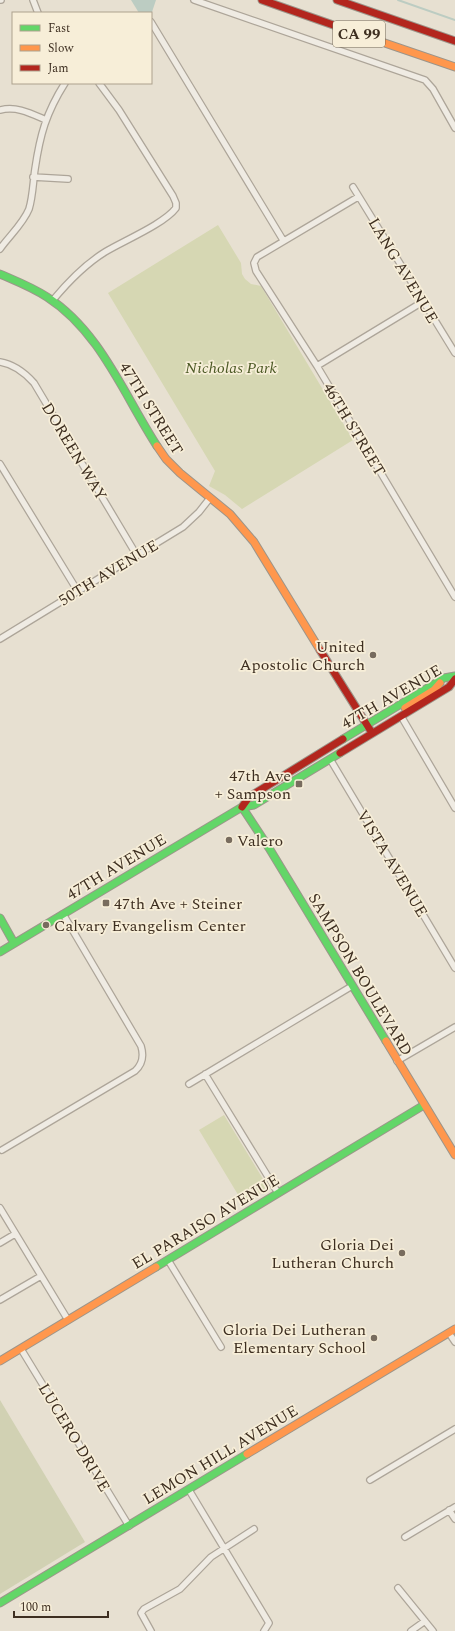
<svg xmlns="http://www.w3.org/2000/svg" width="455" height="1631" viewBox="0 0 455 1631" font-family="Spectral,serif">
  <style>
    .green { fill: #d6d7b3 }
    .cemetery { fill: #d1d1b3 }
    .water { fill: #bcccc2 }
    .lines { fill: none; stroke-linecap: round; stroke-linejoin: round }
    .stream { stroke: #bcccc2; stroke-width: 2 }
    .street-casing { stroke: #ada599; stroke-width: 8 }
    .fast-casing { stroke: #9c958a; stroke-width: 9 }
    .slow-casing { stroke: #9c958a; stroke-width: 9 }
    .jam-casing { stroke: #9c958a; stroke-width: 9 }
    .street { stroke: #efebe3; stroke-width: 5.5 }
    .fast { stroke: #63d668; stroke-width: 7 }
    .slow { stroke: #ff974d; stroke-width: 7 }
    .jam { stroke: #b3261e; stroke-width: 7 }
    .poi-dot { fill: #786c5e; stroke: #f7eed8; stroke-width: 1.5 }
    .labels { text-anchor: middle; stroke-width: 3.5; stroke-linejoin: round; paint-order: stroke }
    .shield { fill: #f7eed8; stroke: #756857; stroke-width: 1 }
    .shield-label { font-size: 15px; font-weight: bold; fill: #3d2e20 }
    .street-label { font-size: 16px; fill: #3d2e20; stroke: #f7eed8 }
    .park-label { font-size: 16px; font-style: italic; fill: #4d5a26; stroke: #f7eed8 }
    .poi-label { font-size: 16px; fill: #3d2e20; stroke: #f7eed8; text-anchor: end }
  </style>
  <rect width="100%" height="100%" fill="#e7e0d1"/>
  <!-- green -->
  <path class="green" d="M218,225l23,38 1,11 3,5 6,5 10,2 92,154 -111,69 -17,-14 -16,-9 6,-15 -107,-178z
    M224,1115l42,69 -2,7 -21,12 -44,-73z"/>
  <!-- cemetery -->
  <path class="cemetery" d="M0,1400l85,142 -85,52z"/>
  <!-- water -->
  <path class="water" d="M131,0h25l-4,12 -13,1z"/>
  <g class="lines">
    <!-- stream -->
    <path class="stream" d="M398,0l57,20"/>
    <!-- street casing -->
    <g class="street-casing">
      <path id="street" d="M0,0h1
        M33,0l5,13
        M194,0l231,80 8,9 22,39
        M151,22l132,218
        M0,110c17,-4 30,3 46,10
        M33,177l35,2
        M353,187l102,166
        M358,197l-101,60 -3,6 2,8 61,95 138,231
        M0,249c9,-13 23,-25 29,-40 4,-13 4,-27 6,-40 5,-34 11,-56 30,-86
        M53,300c15,-18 31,-35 52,-48 18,-11 59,-28 71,-44v-5l-3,-7 -54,-86 -20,-27
        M0,362c13,2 25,11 34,21l102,171
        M317,366l107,-65
        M0,464l77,126
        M0,639l183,-112 16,-15 11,-14
        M401,716l54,92
        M330,759l125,209
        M397,1061l58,-34
        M205,1074l73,119
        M189,1084l163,-98
        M2,1150l133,-79c8,-7 9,-15 6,-25l-78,-132
        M0,1208l68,112
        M0,1243l15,-9
        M168,1260l53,87
        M0,1300l41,-24
        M449,1333l6,9
        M21,1349l108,177
        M370,1480l85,-51
        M189,1490l80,133 -5,8
        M449,1510l6,9
        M405,1537l50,-30
        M398,1588l35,43
        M151,1631l-10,-18 3,-4 36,-20 31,-32 43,-28
        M411,1631l14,-10"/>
    </g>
    <!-- fast casing -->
    <g class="fast-casing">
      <path id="fast" d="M0,274c16,7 32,13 47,23 53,34 77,98 110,149
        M343,739l101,-61 11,-2
        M242,807l27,41 117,193
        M0,918l14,25
        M0,952l242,-145 12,-2 86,-52
        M156,1267l268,-162
        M0,1603l247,-149"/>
    </g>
    <!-- slow casing -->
    <g class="slow-casing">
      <path id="slow" d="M376,40l79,27
        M157,446l9,13 14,14 50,41 24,28 66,108
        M405,708l29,-18 6,-7
        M386,1041l69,114
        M0,1361l156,-94
        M247,1454l208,-125"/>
    </g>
    <!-- jam casing -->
    <g class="jam-casing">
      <path id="jam" d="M262,0l114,40
        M337,0l118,41
        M320,650l52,83
        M340,753l109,-66 6,-8
        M242,807l7,-10 94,-58"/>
    </g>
    <!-- street -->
    <use href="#street" class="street"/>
    <!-- fast -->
    <use href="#fast" class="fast"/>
    <!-- slow -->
    <use href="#slow" class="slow"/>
    <!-- jam -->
    <use href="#jam" class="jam"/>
  </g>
  <!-- markers -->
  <g class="poi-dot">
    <circle cx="373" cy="655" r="4"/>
    <rect x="295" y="780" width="8" height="8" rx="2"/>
    <circle cx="229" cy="840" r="4"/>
    <rect x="102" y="899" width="8" height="8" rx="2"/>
    <circle cx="46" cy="925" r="4"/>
    <circle cx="402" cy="1253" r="4"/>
    <circle cx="374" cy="1338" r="4"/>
  </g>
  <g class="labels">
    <!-- shield labels -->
    <rect class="shield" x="333" y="21" width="52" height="26" rx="3"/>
    <g class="shield-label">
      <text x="359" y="39">CA 99</text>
    </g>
    <!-- street labels -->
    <g class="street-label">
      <text transform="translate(404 270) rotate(59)" y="6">LANG AVENUE</text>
      <text transform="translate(152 408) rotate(58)" y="6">47TH STREET</text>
      <text transform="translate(355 429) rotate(59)" y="6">46TH STREET</text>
      <text transform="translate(75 451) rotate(59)" y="6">DOREEN WAY</text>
      <text transform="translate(108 572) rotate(-31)" y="6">50TH AVENUE</text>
      <text transform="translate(391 696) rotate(-30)" y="6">47TH AVENUE</text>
      <text transform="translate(393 863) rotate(59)" y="6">VISTA AVENUE</text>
      <text transform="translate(116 866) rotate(-31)" y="6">47TH AVENUE</text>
      <text transform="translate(361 974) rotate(59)" y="6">SAMPSON BOULEVARD</text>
      <text transform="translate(205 1221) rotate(-31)" y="6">EL PARAISO AVENUE</text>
      <text transform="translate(75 1437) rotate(59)" y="6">LUCERO DRIVE</text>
      <text transform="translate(220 1454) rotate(-31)" y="6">LEMON HILL AVENUE</text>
    </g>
    <!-- park labels -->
    <g class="park-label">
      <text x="231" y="373">Nicholas Park</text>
    </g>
    <!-- poi labels -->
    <g class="poi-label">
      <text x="365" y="652">United<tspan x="365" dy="18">Apostolic Church</tspan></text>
      <text x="291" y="781">47th Ave<tspan x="291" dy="18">+ Sampson</tspan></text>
      <text x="237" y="846" text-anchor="start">Valero</text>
      <text x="114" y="909" text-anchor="start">47th Ave + Steiner</text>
      <text x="54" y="931" text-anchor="start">Calvary Evangelism Center</text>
      <text x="394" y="1250">Gloria Dei<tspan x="394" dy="18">Lutheran Church</tspan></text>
      <text x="366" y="1335">Gloria Dei Lutheran<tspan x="366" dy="18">Elementary School</tspan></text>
    </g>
  </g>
  <!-- legend -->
  <rect x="12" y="12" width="140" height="72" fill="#f7eed8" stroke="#ada18e"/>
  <rect x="20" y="25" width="20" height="6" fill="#63d668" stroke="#ada18e"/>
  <text x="48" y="32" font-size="12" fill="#3d2e20">Fast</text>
  <rect x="20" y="45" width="20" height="6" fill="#ff974d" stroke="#ada18e"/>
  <text x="48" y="52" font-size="12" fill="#3d2e20">Slow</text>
  <rect x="20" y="65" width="20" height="6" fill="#b3261e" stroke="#ada18e"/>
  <text x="48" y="72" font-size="12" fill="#3d2e20">Jam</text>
  <!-- scale -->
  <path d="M14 1611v6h94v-6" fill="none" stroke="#3d2e20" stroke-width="2"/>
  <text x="20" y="1611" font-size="12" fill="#3d2e20" stroke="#f7eed8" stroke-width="3" paint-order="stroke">100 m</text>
</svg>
